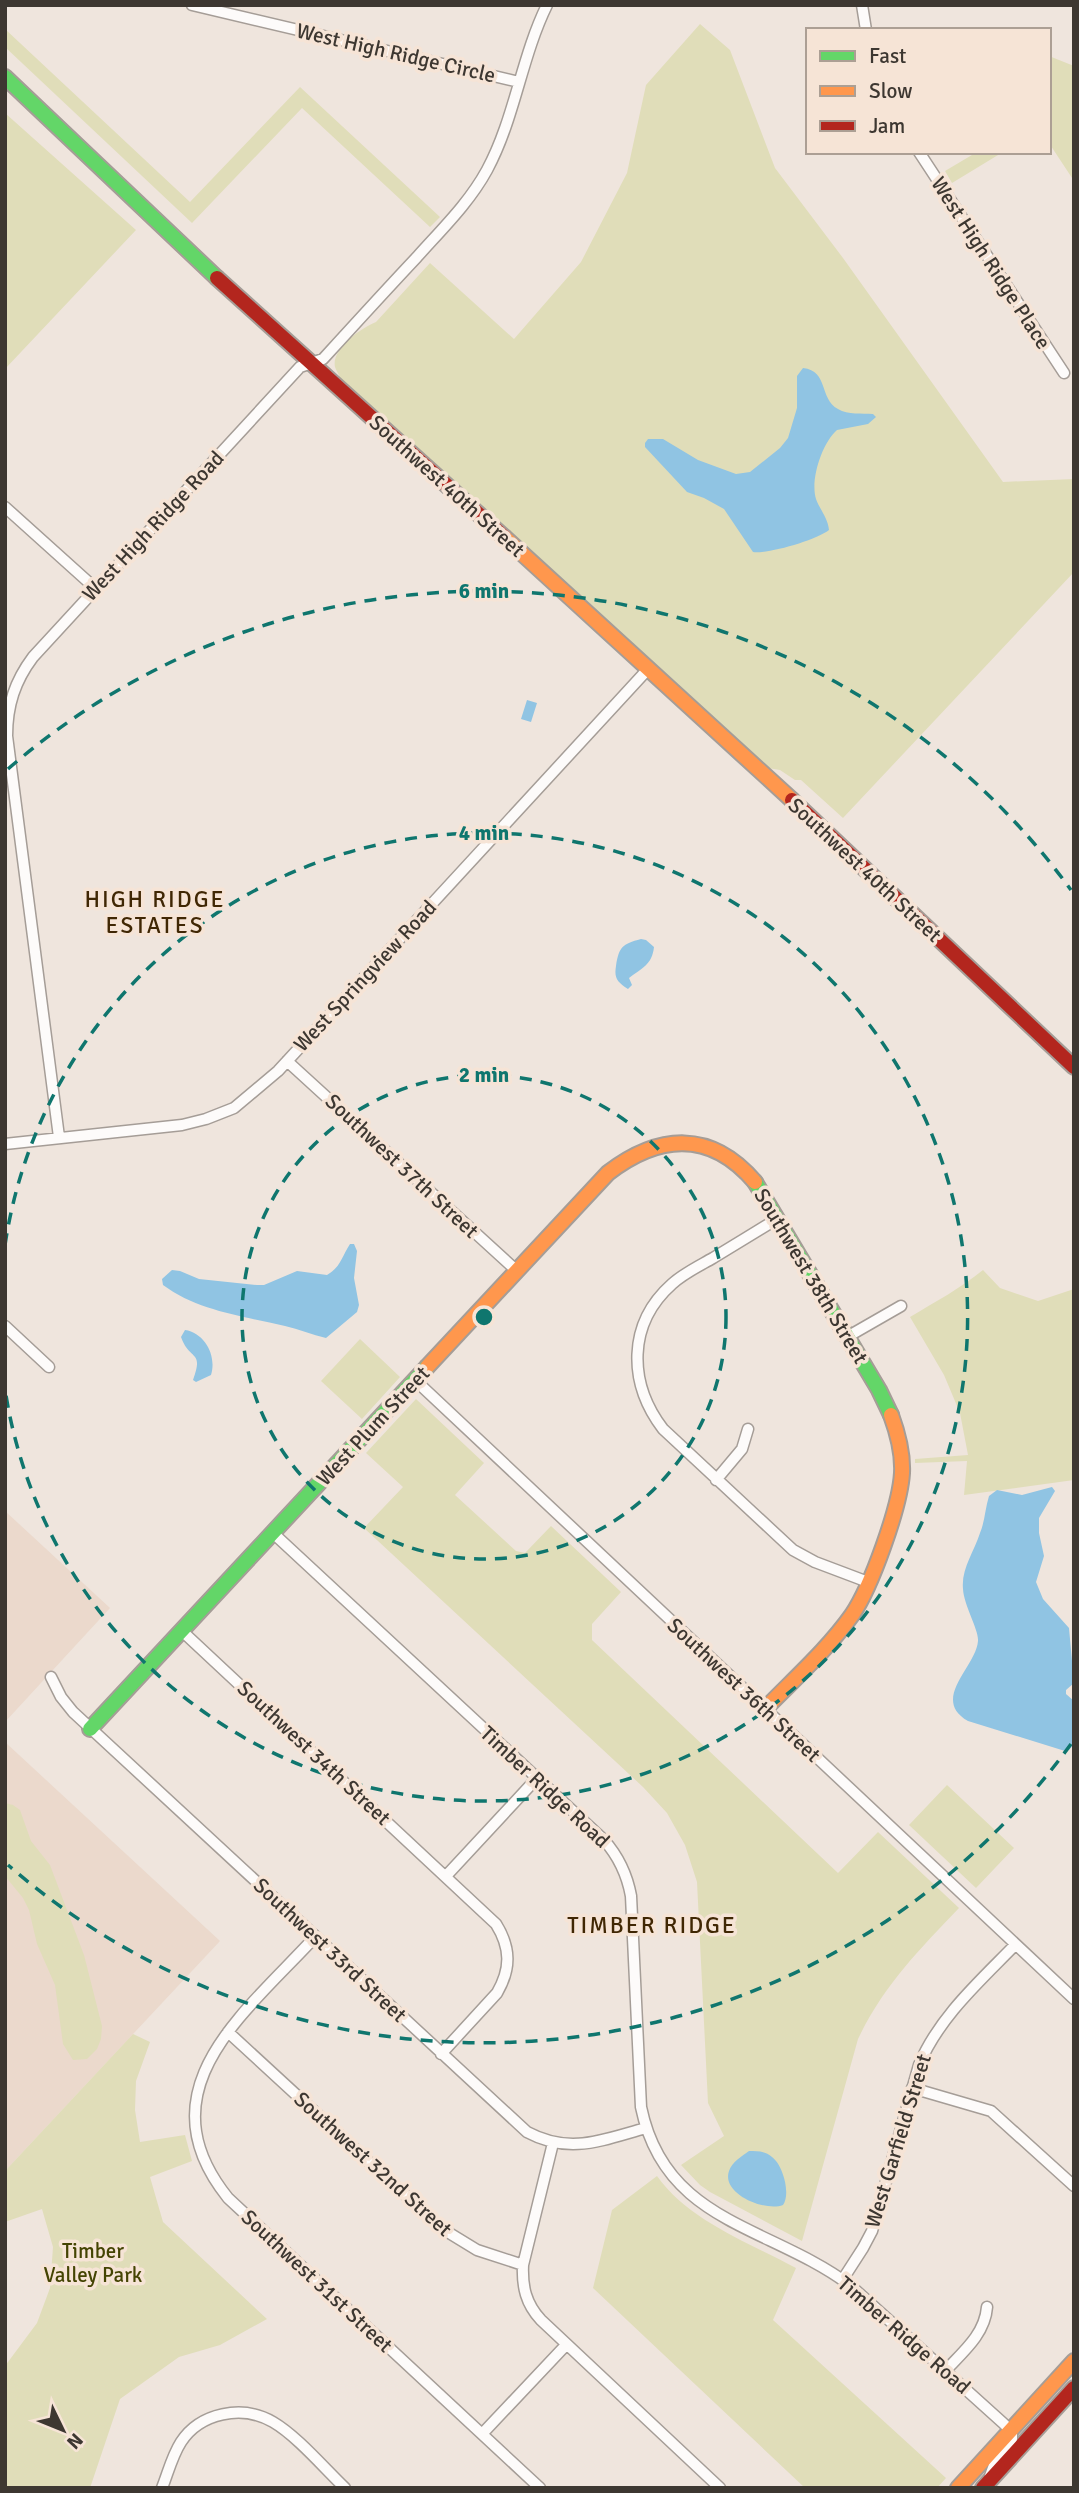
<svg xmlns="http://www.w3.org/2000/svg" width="1079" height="2493" viewBox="0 0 1079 2493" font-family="Signika,sans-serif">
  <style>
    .built { fill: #ebd9cc }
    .green { fill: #e0ddb9 }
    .water { fill: #90c4e3 }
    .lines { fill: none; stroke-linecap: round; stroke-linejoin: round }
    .street-casing { stroke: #a59d97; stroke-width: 13 }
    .fast-casing { stroke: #a59d97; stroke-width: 18 }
    .slow-casing { stroke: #a59d97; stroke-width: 18 }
    .jam-casing { stroke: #a59d97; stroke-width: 18 }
    .street { stroke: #fdfbfa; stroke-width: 10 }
    .fast { stroke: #63d668; stroke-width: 14 }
    .slow { stroke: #ff974d; stroke-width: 14 }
    .jam { stroke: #b3261e; stroke-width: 14 }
    .ring { fill: none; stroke: #0f766e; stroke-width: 3.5; stroke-dasharray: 12 9 }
    .labels { text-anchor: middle; stroke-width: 7; stroke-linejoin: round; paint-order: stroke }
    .street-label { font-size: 21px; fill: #3d3731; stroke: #f6e4d6 }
    .park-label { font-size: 21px; fill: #444403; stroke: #f6e4d6 }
    .neighbourhood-label { font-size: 23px; letter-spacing: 2px; fill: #402704; stroke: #f6e4d6 }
    .centre { fill: #0f766e; stroke: #f6e4d6; stroke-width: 3.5 }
    .ring-label { font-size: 21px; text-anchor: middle; font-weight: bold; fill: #0f766e; stroke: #f6e4d6; stroke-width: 7; stroke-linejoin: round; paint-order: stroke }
  </style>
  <rect width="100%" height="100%" fill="#efe5dd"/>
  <!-- built -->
  <path class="built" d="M5,1511l105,97 -105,114z
    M5,1742l215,199 -215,230z"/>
  <!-- green -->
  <path class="green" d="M700,24l30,26 45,118 68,90 160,224 71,-3v93l-231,246 -42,-38h-6l-15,-10 -12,-2 -428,-390c-1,-4 -4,-7 -5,-11 -4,-18 26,-39 41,-45l54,-59 84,76 67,-77 46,-89 19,-88z
    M5,29l185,173 110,-115 140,130 -10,10 -128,-119 -110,115 -187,-176z
    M1049,56l25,10v115l-25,-38z
    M5,113l131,117 -131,139z
    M977,152h26l-51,31 -7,-12z
    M983,1270l17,18 38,13 36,-12v191l-110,15 3,-34 -52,2v-4l53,-4 -8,-42 -16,-38 -34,-58c25,-15 51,-29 73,-47z
    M360,1339l40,38 -38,42 -41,-38z
    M416,1399l68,64 -29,32 61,56 9,2 26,-27 70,66 -29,32v16l246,233 40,-41 81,76c-41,43 -75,77 -101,131l-56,202 -92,-49 -10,-7 -19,-20 43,-29 -16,-33 -11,-221 -12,-37 -18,-32 -24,-26 -279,-259 39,-41 -37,-34z
    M947,1785l67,63 -38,40 -67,-63z
    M5,1803l8,2 7,5 11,31 19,24 34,90 18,71 -1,13 -4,10 -10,10 -14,1 -10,-16 -8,-59 -18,-41 -8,-34 -6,-12 -18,-22z
    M133,2034l17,8 -14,39 -1,29 5,32 45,-7 7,26 -42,16 13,45 104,97 -47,26 -41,12 -59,42 -30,89h-85v-122l32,-43 13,-35 3,-41 -11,-38 -37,13v-51z
    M657,2176c32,45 91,66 139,92l-23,52 173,158 -9,10h-132l-212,-200 19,-78z"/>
  <!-- water -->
  <path class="water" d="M803,368c26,3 16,31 35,41 10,6 24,4 35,5l3,3 -8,7 -31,6c-15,13 -27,50 -21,69 4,11 12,19 13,31 -13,10 -60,24 -76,22l-29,-43 -20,-11 -17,-6 -42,-45v-4l3,-4h15l35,21 38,14 14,-2 30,-24 8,-10 9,-30v-32z
    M527,700l10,3 -6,19 -10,-3z
    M641,939l5,1 8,7c-2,18 -12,21 -25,31l3,7 -4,4c-11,-7 -14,-11 -12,-23 3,-19 6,-22 25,-27z
    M350,1244h4l3,7 -3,27 5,27 -2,7 -31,26c-14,-3 -27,-9 -41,-12 -42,-10 -87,-15 -122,-41l-1,-6 10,-9 8,1 19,8 58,6h7l33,-14 30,4c14,-8 15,-19 23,-31z
    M185,1330c20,3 32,26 26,45l-15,7 -3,-2c11,-31 -3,-18 -12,-43z
    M1052,1487l3,4 -16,27v15l5,23 -8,26 7,17 26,29 5,55 -8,7v4l8,7v43l-5,6 -4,1 -97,-30c-38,-22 8,-54 10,-80 1,-11 -14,-35 -15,-52 -2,-20 11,-37 17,-56 5,-12 5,-24 9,-37l8,-6 25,5z
    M749,2151c8,0 17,0 23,6 11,8 19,37 11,48 -18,7 -62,-11 -54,-34 3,-9 13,-15 20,-20z"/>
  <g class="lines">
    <!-- street casing -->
    <g class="street-casing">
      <path id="street" d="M192,5l327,77
        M862,5l4,25
        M919,152l145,221
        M5,507l90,81
        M287,1061l230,210
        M59,1137l-52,-401c0,-31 8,-55 26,-79l267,-290 23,-8c31,-34 62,-68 94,-102 25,-28 52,-54 70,-87 28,-52 34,-112 60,-165
        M5,1144l177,-19 24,-6 28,-11 44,-37 371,-403
        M777,1219c-21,13 -43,26 -64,39 -14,8 -29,15 -41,26 -45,40 -44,99 -9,145l130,121 22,12 53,20
        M5,1326l44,41
        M847,1337l54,-31
        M415,1380l659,619
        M716,1480l26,-31 6,-20
        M273,1533l331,307c15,17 23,34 27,56l10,211c24,117 129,118 210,179l152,137 9,9v7l-15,18 -7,19
        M182,1631l314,293c15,24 15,45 1,69l-56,61
        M51,1677l10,20 12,15 454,420c43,23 75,8 119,-4
        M446,1876l91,-98
        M315,1937c-70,76 -174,153 -87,261l312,290
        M228,2032l213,196 36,22 46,15c-1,22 3,39 18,55l179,168
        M912,2088l79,23 83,75
        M523,2265l30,-122
        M843,2279l20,-31 9,-17 47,-166c20,-48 61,-84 96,-120
        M945,2371c18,-19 40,-37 42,-64
        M482,2434l84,-89
        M162,2488c6,-15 10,-32 19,-46 19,-29 61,-38 92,-20 24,14 51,46 72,66"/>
    </g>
    <!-- fast casing -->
    <g class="fast-casing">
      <path id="fast" d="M5,77l212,201
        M755,1182l124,208 12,25
        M90,1729l337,-362"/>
    </g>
    <!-- slow casing -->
    <g class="slow-casing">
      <path id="slow" d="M504,537l288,263
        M427,1367l181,-194c51,-39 103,-43 147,9
        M764,1710c30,-31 63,-60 88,-95 19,-28 48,-108 50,-142 1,-20 -4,-39 -11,-58
        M958,2488l116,-127"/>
    </g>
    <!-- jam casing -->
    <g class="jam-casing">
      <path id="jam" d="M217,278l287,259
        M792,800l282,267
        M983,2488l91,-100"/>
    </g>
    <!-- street -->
    <use href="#street" class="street"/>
    <!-- fast -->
    <use href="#fast" class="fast"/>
    <!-- slow -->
    <use href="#slow" class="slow"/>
    <!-- jam -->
    <use href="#jam" class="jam"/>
  </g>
  <!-- distance rings -->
  <g class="ring">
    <circle cx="484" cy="1317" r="242"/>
    <path d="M5 1245A484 484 0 1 1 5 1389"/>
    <path d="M1071 1744A726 726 0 0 1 8 1865M8 769A726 726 0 0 1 1071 890"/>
  </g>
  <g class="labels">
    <!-- street labels -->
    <g class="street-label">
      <text transform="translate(396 53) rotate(13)" y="7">West High Ridge Circle</text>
      <text transform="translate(991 263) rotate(57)" y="7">West High Ridge Place</text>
      <text transform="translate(447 486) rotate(42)" y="7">Southwest 40th Street</text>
      <text transform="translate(153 526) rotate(-47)" y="7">West High Ridge Road</text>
      <text transform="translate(865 870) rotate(43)" y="7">Southwest 40th Street</text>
      <text transform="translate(365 976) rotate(-47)" y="7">West Springview Road</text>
      <text transform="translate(402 1166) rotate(43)" y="7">Southwest 37th Street</text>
      <text transform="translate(811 1276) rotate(59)" y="7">Southwest 38th Street</text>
      <text transform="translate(373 1426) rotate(-47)" y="7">West Plum Street</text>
      <text transform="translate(744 1690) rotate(43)" y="7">Southwest 36th Street</text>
      <text transform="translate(314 1753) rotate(43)" y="7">Southwest 34th Street</text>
      <text transform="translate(545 1787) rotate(43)" y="7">Timber Ridge Road</text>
      <text transform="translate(330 1950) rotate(43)" y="7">Southwest 33rd Street</text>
      <text transform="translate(898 2141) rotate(-73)" y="7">West Garfield Street</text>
      <text transform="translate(373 2164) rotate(42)" y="7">Southwest 32nd Street</text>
      <text transform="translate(317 2281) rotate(43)" y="7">Southwest 31st Street</text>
      <text transform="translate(904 2335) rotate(41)" y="7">Timber Ridge Road</text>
    </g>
    <!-- park labels -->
    <g class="park-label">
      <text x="93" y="2258">Timber<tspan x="93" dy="24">Valley Park</tspan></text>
    </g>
    <!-- neighbourhood labels -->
    <g class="neighbourhood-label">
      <text x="155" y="907">HIGH RIDGE<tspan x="155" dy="26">ESTATES</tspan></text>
      <text x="652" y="1933">TIMBER RIDGE</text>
    </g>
  </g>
  <circle cx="484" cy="1317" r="10" class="centre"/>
  <g class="ring-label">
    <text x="484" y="598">6 min</text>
    <text x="484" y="840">4 min</text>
    <text x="484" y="1082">2 min</text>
  </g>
  <!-- border -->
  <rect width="1079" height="2493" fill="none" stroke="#3d3731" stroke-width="14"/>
  <!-- legend -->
  <rect x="806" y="28" width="245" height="126" fill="#f6e4d6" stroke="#ac9f94" stroke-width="2"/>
  <rect x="820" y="51" width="35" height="10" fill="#63d668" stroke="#ac9f94" stroke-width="2"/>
  <text x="869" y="63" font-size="21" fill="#3d3731">Fast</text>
  <rect x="820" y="86" width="35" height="10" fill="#ff974d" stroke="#ac9f94" stroke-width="2"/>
  <text x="869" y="98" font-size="21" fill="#3d3731">Slow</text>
  <rect x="820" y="121" width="35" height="10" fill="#b3261e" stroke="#ac9f94" stroke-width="2"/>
  <text x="869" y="133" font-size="21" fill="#3d3731">Jam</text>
  <!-- north arrow -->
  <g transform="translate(63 2430) rotate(133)" stroke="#f6e4d6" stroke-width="5" paint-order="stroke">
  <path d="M0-5L12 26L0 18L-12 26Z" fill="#3d3731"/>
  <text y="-10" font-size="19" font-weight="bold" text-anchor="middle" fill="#3d3731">N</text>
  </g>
</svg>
